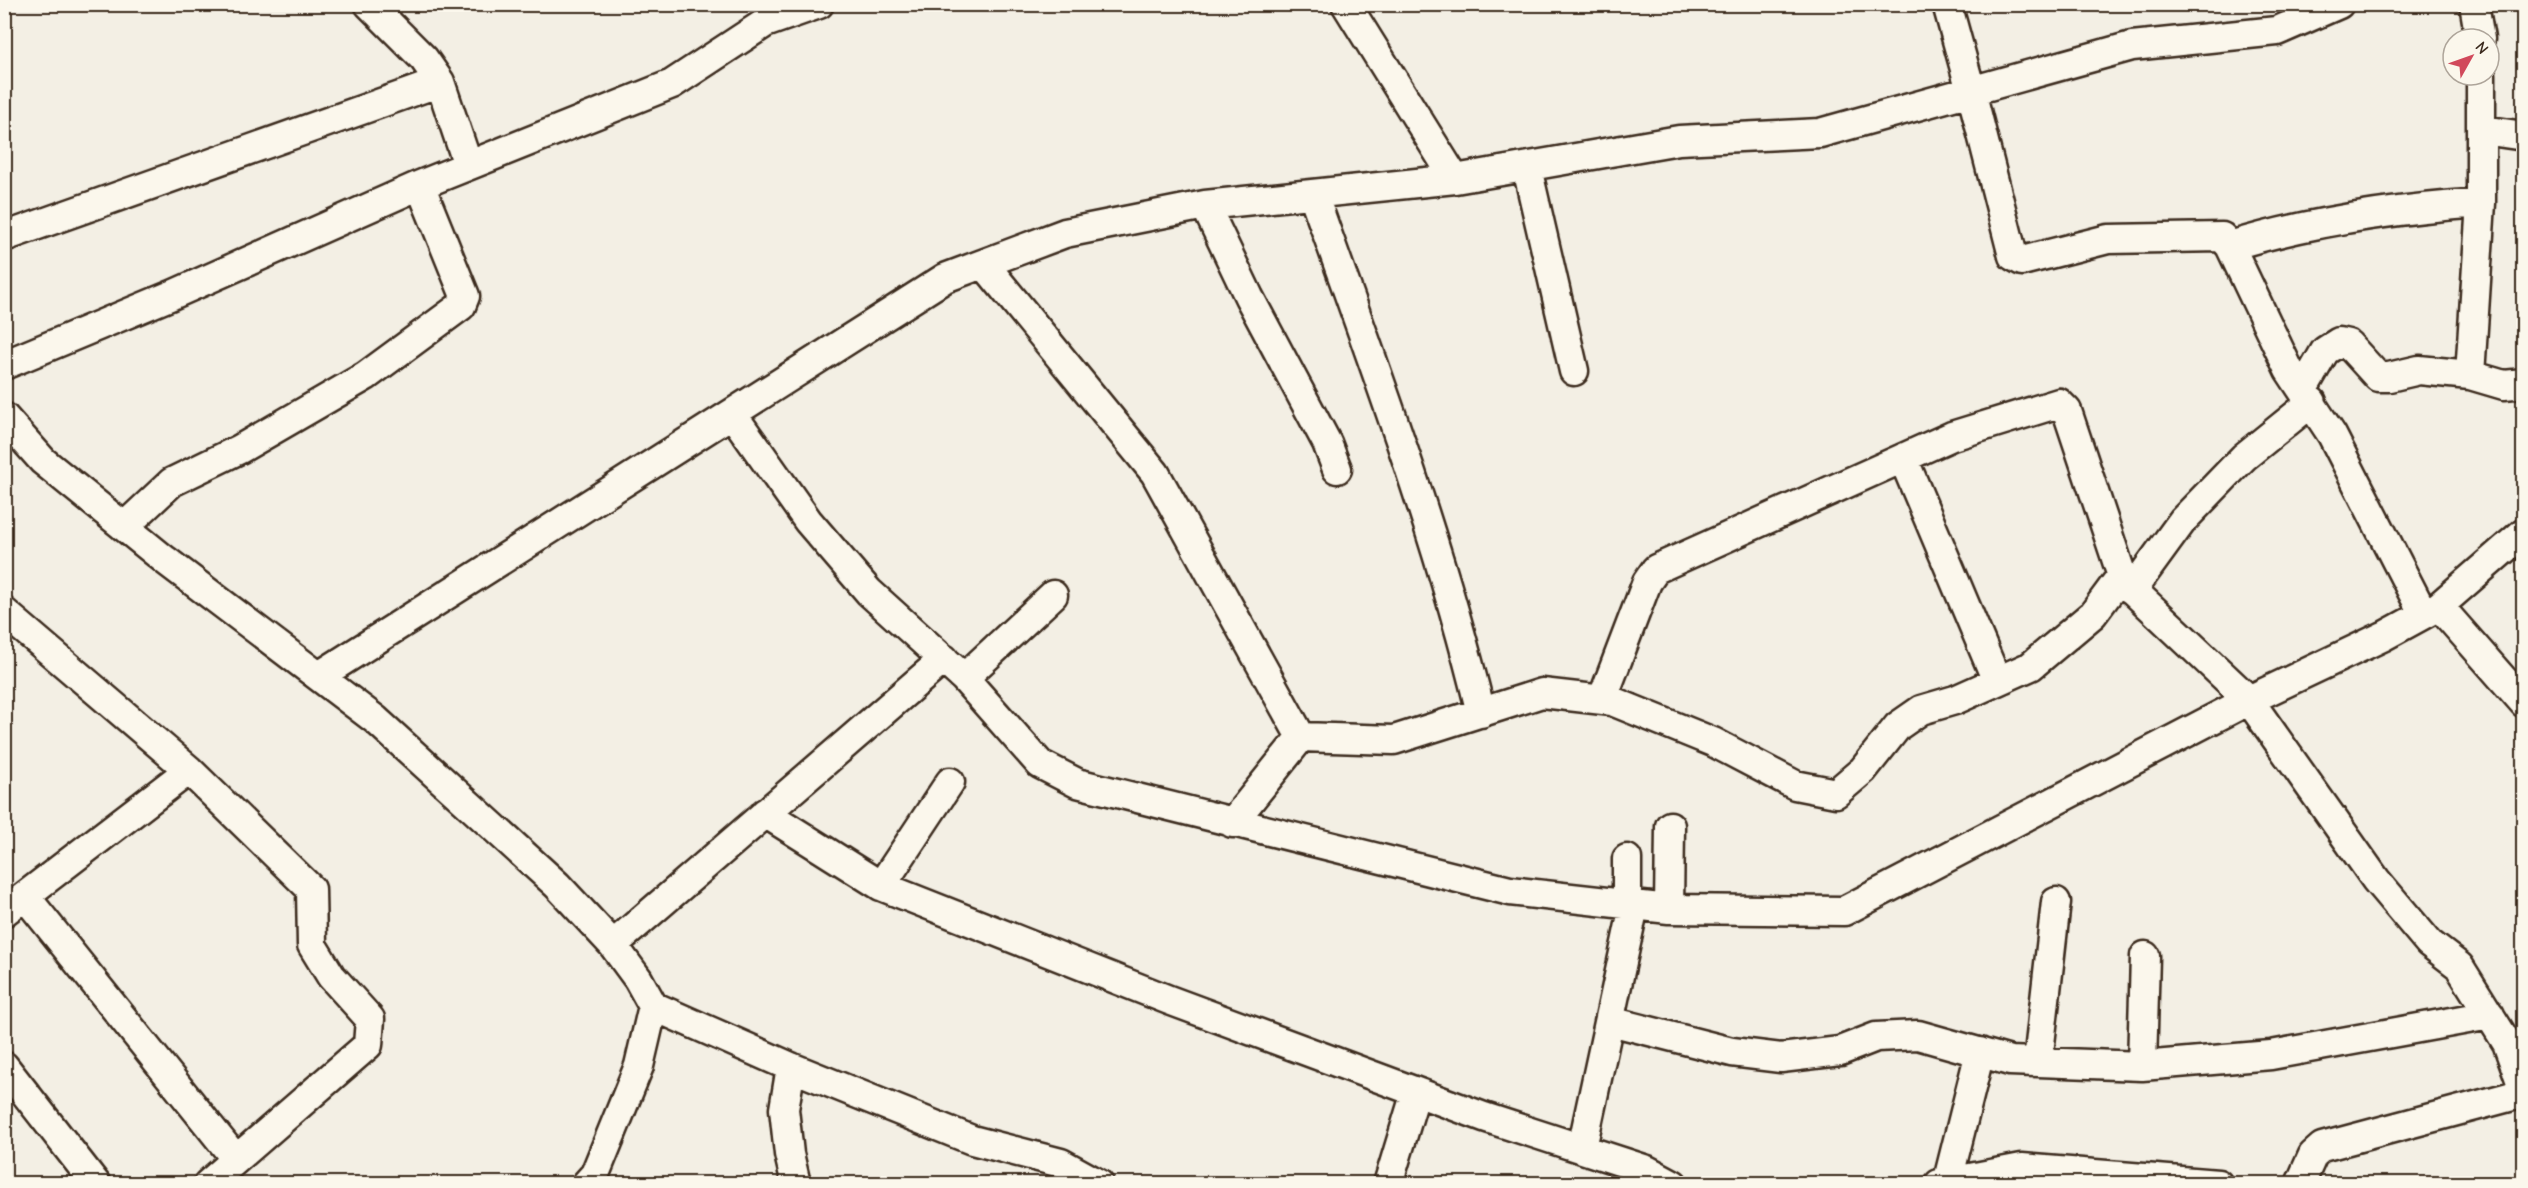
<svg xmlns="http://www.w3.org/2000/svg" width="2528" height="1188" viewBox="0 0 2528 1188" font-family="'Comic Neue',sans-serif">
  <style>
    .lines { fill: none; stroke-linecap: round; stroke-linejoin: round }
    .minor-casing { stroke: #3b2a1e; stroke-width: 33 }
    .minor { stroke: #fbf7ec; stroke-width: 28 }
  </style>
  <rect width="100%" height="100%" fill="#f3efe4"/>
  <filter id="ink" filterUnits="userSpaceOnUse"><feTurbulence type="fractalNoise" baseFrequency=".0167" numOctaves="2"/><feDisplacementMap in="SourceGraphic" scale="12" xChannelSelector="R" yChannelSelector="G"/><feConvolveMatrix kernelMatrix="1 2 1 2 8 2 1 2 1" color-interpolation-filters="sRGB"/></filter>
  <g filter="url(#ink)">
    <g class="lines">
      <!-- minor casing -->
      <g class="minor-casing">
        <path id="minor" d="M1346,4l109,175 224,-39 141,-7 312,-87 145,-15 62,-27
          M1947,4l24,87 42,165 9,5 86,-22 114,-2 8,9 59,124 43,65 91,178
          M2474,4l6,35
          M440,82l28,83
          M2483,130l41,6
          M1527,168l47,203
          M1313,194c61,171 125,341 168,519
          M1205,205l44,92 78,146 10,26
          M4,237l436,-155 -16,-23 -55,-55
          M2230,246c81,-25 166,-37 251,-43
          M984,264l171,209 146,264 -69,86
          M4,365l168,-70 248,-110 252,-101 93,-61 54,-19
          M2470,375l11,-172v-128
          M2303,389l22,-38 14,-9 9,2 30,33h11l30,-7 51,5 34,10 20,-2
          M733,415l75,106 61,71 95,86 76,86 37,19 433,108 159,18 175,2 405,-211 135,-64 55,-30 85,-74
          M4,417l39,44 122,99 211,160 181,165 56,60 25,34 15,27 -14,60 -44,108 -9,10
          M1903,458l94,223
          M124,527l48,-45 68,-33 126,-73 95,-70 4,-10 -45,-111
          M2132,590l51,-70 61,-63 68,-55
          M2439,606l85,97
          M4,612l185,158 122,119 1,56 19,31 39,43 -2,26 -160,139
          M319,676l626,-398 120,-45 140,-28 250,-26
          M964,678l89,-83
          M1602,700l45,-118 9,-13 296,-133 107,-33 8,8 57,171 125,118 127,180 53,63 30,23 48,77 13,36 4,18
          M1301,737l93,3 148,-47 70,8 101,41 82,43 41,8 27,-23 35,-44 23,-16 34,-10 76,-34 62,-52 23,-31 8,-1
          M765,813l116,73 288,114 315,117 163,53 26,14
          M1627,859v46
          M881,886l69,-104
          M25,896l210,262
          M1669,909l1,-83
          M4,912l185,-142
          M613,945l331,-286
          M653,1006l138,61 181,73 89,23 38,21
          M1610,1021l122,31 49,6 59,-7 36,-14 42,-2 92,26 132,5 129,-11 219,-40
          M2038,1062l18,-160
          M4,1066l92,118
          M2142,1066l3,-110
          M791,1067l-7,42 5,45 7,30
          M1582,1148l52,-242
          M1948,1180l32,-128
          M1388,1184l28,-92
          M1939,1184l83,-16 196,16
          M2300,1184l13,-29 9,-8 202,-54"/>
      </g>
      <!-- minor -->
      <use href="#minor" class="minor"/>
    </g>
  </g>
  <!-- margin -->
  <rect width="2528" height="1188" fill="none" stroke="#fbf7ec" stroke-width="24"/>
  <rect x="12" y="12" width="2504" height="1164" fill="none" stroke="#3b2a1e" stroke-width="2" filter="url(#ink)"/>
  <!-- north arrow -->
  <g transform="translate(2471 57) rotate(50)"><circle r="28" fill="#fbf7ec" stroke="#aea59a" stroke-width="1.5"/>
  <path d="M0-4.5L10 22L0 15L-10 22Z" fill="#d1495b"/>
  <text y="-9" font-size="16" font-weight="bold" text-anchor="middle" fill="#3b2a1e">N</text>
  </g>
</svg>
